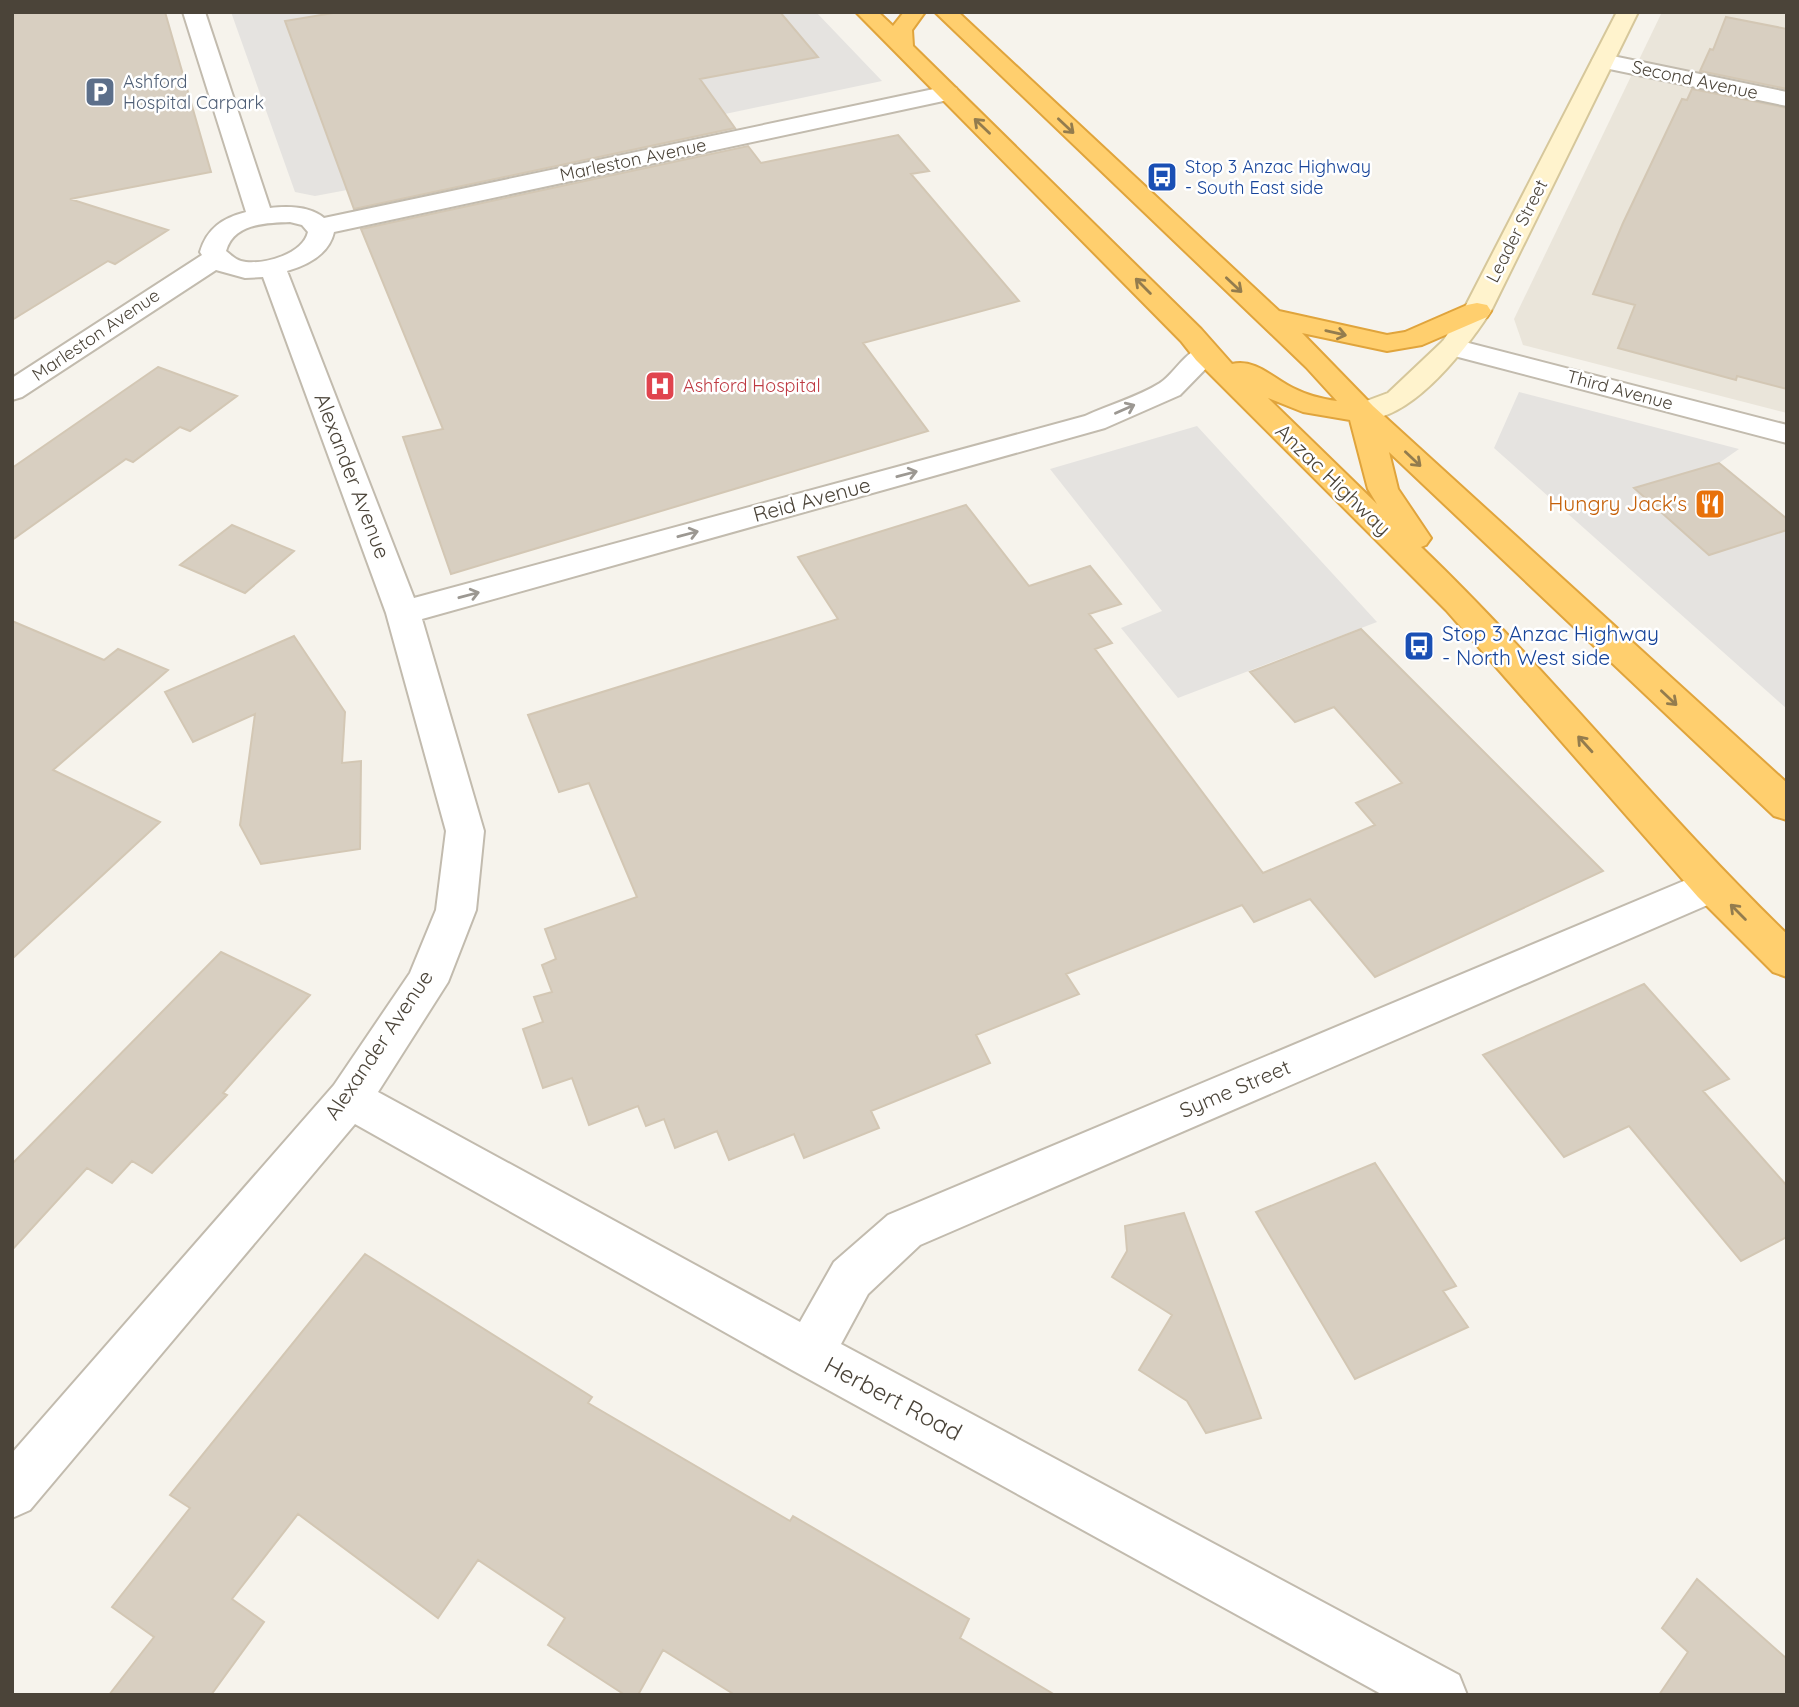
<svg xmlns="http://www.w3.org/2000/svg" width="1799" height="1707" viewBox="0 0 1799 1707" font-family="Quicksand,sans-serif">
  <style>
    .residential { fill: #eae5da }
    .parking { fill: #e5e3e0 }
    .building { fill: #d8cfc1; stroke: #d3c7b4; stroke-width: 2 }
    .lines { fill: none; stroke-linecap: round; stroke-linejoin: round }
    .street-casing { stroke: #c2bbae; stroke-width: 4 }
    .secondary-casing { stroke: #d6c79b; stroke-width: 4 }
    .highway-casing { stroke: #e0a43c; stroke-width: 4 }
    .street { fill: #fff; fill-rule: evenodd }
    .secondary { fill: #fff3cd; fill-rule: evenodd }
    .highway { fill: #ffcf6e; fill-rule: evenodd }
    .oneway { stroke: #937c4e }
    .oneway2 { stroke: #9c9892 }
    .labels { text-anchor: middle; stroke-width: 5; stroke-linejoin: round; paint-order: stroke }
    .far-street-label { font-size: 18px; fill: #4b4439; stroke: #fff }
    .far-service-label { font-size: 18px; fill: #4e5e75; stroke: #fff; text-anchor: start }
    .far-transit-label { font-size: 18px; fill: #164399; stroke: #fff; text-anchor: start }
    .far-health-label { font-size: 18px; fill: #be3a42; stroke: #fff; text-anchor: start }
    .street-label { font-size: 21px; fill: #4b4439; stroke: #fff }
    .food-label { font-size: 21px; fill: #c56008; stroke: #fff; text-anchor: end }
    .transit-label { font-size: 21px; fill: #164399; stroke: #fff; text-anchor: start }
    .near-street-label { font-size: 24px; fill: #4b4439; stroke: #fff }
  </style>
  <rect width="100%" height="100%" fill="#f6f3ec"/>
  <!-- residential -->
  <path class="residential" d="M1662,12h125v401l-264,-68 -9,-26z"/>
  <!-- parking -->
  <path class="parking" d="M231,12h108l61,77 -85,16 32,85 -32,6 -20,-4z
    M780,12h36l66,69 -157,33 -25,-35 118,-22z
    M1519,392l220,57 -20,14 -84,25 74,67 78,-25v179l-293,-261z
    M1197,426l180,196 -199,76 -57,-70 41,-17 -112,-142z"/>
  <!-- building -->
  <path class="building" d="M12,12h153l46,160 -141,27 98,31 -53,34 -7,-3 -96,59z
    M339,12h441l38,45 -118,22 35,49 -381,81 -69,-188z
    M1726,17l61,12v60l-87,-18 10,-22 3,1z
    M1692,89l95,19v281l-50,-13 -1,4 -118,-32 17,-43 -42,-11 30,-71 59,-124 5,1z
    M898,135l31,36 -18,3 108,127 -156,42 65,88 -477,143 -48,-137 40,-8 -82,-200 387,-83 13,17z
    M158,367l79,29 -47,35 -10,-4 -47,35 -7,-3 -114,81v-72z
    M1719,463l68,56v11l-78,25 -75,-67z
    M966,505l63,81 61,-20 31,38 -32,10 23,29 -17,6 168,224 112,-48 -19,-22 46,-20 -68,-76 -39,15 -45,-50 111,-43 242,242 -228,106 -65,-78 -56,23 -12,-17 -176,69 13,20 -103,41 14,28 -119,48 8,17 -75,30 -10,-24 -65,26 -12,-29 -42,17 -11,-29 -18,7 -8,-20 -49,19 -17,-47 -29,10 -20,-59 20,-7 -9,-25 18,-5 -10,-27 14,-6 -11,-30 92,-32 -48,-114 -30,9 -31,-77 310,-96 -40,-62z
    M232,525l62,26 -49,42 -65,-28z
    M12,621l92,39 14,-11 50,21 -115,100 107,52 -148,137z
    M294,636l51,76 -3,51 19,-2 -1,88 -99,15 -21,-39 15,-111 -62,28 -28,-50z
    M221,952l89,43 -87,98 4,2 -75,78 -20,-12 -20,22 -25,-15 -75,82v-86z
    M1644,984l85,95 -26,12 84,95v51l-46,24 -112,-135 -65,31 -81,-102z
    M1375,1163l81,123 -13,5 25,36 -113,52 -99,-167z
    M1184,1213l77,205 -55,15 -19,-32 -48,-31 33,-55 -60,-38 15,-26 -2,-25z
    M365,1254l227,143 -4,6 202,118 3,-5 176,103 -9,19 95,57h-320l-72,-45 -25,45h-13l-77,-50 17,-27 -87,-58 -40,58 -140,-104 -66,85 32,23 -53,73h-102l45,-58 -42,-30 78,-99 -20,-13z
    M1697,1579l90,80v36h-128l29,-43 -26,-24z"/>
  <g class="lines">
    <!-- street casing -->
    <g class="street-casing">
      <path id="street" d="M183,12h22l65,196c17,-2 40,-2 54,10l624,-132 8,2 3,5 -3,5 -8,2 -614,132c-5,22 -26,33 -47,39l127,327 671,-182c23,-11 53,-19 75,-33 19,-13 29,-42 56,-35l4,6 -40,41 -75,33 -683,191 62,212 -8,79 -28,72 -70,110 422,230 34,-60 54,-47 810,-340 14,-5 14,5 6,11 -6,11 -806,348 -52,49 -27,50 618,331 8,20h-84l-591,-325 -437,-246 -325,386 -18,8v-65l322,-368 76,-112 26,-63 10,-79 -60,-218 -123,-336 -18,1 -29,-8 -194,127 -10,3v-22l190,-123 -2,-3c7,-24 23,-34 46,-40zM290,222l12,3 6,7c-5,22 -42,32 -62,30 -9,-1 -14,-6 -20,-11 8,-28 40,-28 64,-29z
        M1603,54l184,38v14l-192,-40 -3,-5 3,-5z
        M1453,339l334,86v18l-344,-90 -4,-6 4,-6z"/>
    </g>
    <!-- secondary casing -->
    <g class="secondary-casing">
      <path id="secondary" d="M1617,12h21l-147,299c-25,38 -86,120 -138,107l-5,-6 5,-6 35,-13 55,-52 20,-30z"/>
    </g>
    <!-- highway casing -->
    <g class="highway-casing">
      <path id="highway" d="M856,12h22l15,14 11,-14h21l-13,18 1,16 288,283 31,35c23,-6 42,15 61,24 14,7 28,11 44,13l-31,-34 -371,-355h23l321,299 108,24 18,-3 62,-27 10,-2 10,2 4,6 -4,6 -65,28 -35,6 -85,-18 71,73 414,377v37l-13,-4 -385,-364 9,37 33,49 -5,7 -5,2c128,123 238,263 366,387v43l-14,-5 -75,-75 -252,-287 -250,-250 -15,-19zM1268,398l35,14 47,8 18,69 9,15z"/>
    </g>
    <!-- street -->
    <use href="#street" class="street"/>
    <!-- secondary -->
    <use href="#secondary" class="secondary"/>
    <!-- highway -->
    <use href="#highway" class="highway"/>
  </g>
  <!-- one-way arrows -->
  <defs><path id="oneway-shaft" d="M-6 0H5M1.5-3L5.5 0L1.5 3" fill="none" stroke-width="1.6" stroke-linecap="round" stroke-linejoin="round" transform="scale(1.75)"/></defs>
  <g class="oneway">
    <use href="#oneway-shaft" transform="translate(982 126) rotate(-136)"/>
    <use href="#oneway-shaft" transform="translate(1066 126) rotate(43)"/>
    <use href="#oneway-shaft" transform="translate(1234 285) rotate(43)"/>
    <use href="#oneway-shaft" transform="translate(1143 286) rotate(-135)"/>
    <use href="#oneway-shaft" transform="translate(1336 333) rotate(13)"/>
    <use href="#oneway-shaft" transform="translate(1413 459) rotate(43)"/>
    <use href="#oneway-shaft" transform="translate(1669 698) rotate(43)"/>
    <use href="#oneway-shaft" transform="translate(1585 744) rotate(-132)"/>
    <use href="#oneway-shaft" transform="translate(1738 912) rotate(-135)"/>
  </g>
  <g class="oneway2">
    <use href="#oneway-shaft" transform="translate(1125 409) rotate(-24)"/>
    <use href="#oneway-shaft" transform="translate(907 474) rotate(-15)"/>
    <use href="#oneway-shaft" transform="translate(688 534) rotate(-15)"/>
    <use href="#oneway-shaft" transform="translate(469 595) rotate(-15)"/>
  </g>
  <!-- icons -->
  <defs>
    <g id="parking-square" transform="scale(1.575)"><rect x="-9" y="-9" width="18" height="18" rx="4" fill="#5c6f8a" stroke="#fff"/><path d="M-3.5-5.5H1a3.5 3.5 0 0 1 0 7H-1V5.5H-3.5ZM-1-3.4V-.6H.8a1.4 1.4 0 0 0 0-2.8Z" fill="#fff"/></g>
    <g id="bus-square" transform="scale(1.575)"><rect x="-9" y="-9" width="18" height="18" rx="4" fill="#1a4fb4" stroke="#fff"/><path d="M-5-6H5V4H4V6H2V4H-2V6H-4V4H-5ZM-3.5-4V0h7V-4ZM-3.5 1.2v1.5H-2V1.2ZM2 1.2v1.5H3.5V1.2Z" fill="#fff"/></g>
    <g id="hospital-square" transform="scale(1.575)"><rect x="-9" y="-9" width="18" height="18" rx="4" fill="#e0444e" stroke="#fff"/><path d="M-5-5h3v3.5h4V-5h3V5h-3V1.5h-4V5h-3Z" fill="#fff"/></g>
    <g id="restaurant-square" transform="scale(1.575)"><rect x="-9" y="-9" width="18" height="18" rx="4" fill="#e8710a" stroke="#fff"/><path d="M-5-6h1v4h1v-4h1v4h1v-4h1v5L-1.5 .5V6h-2V.5L-5-1ZM5-6V6H3V1.5H1.5Q1.5-4 5-6Z" fill="#fff"/></g>
  </defs>
  <g fill-rule="evenodd">
    <use href="#parking-square" x="100" y="92"/>
    <use href="#bus-square" x="1162" y="177"/>
    <use href="#hospital-square" x="660" y="386"/>
    <use href="#restaurant-square" x="1710" y="504"/>
    <use href="#bus-square" x="1419" y="646"/>
  </g>
  <g class="labels">
    <!-- far-street labels -->
    <g class="far-street-label">
      <text transform="translate(1695 80) rotate(12)" y="6">Second Avenue</text>
      <text transform="translate(633 160) rotate(-12)" y="6">Marleston Avenue</text>
      <text transform="translate(1517 231) rotate(-63)" y="6">Leader Street</text>
      <text transform="translate(96 335) rotate(-34)" y="6">Marleston Avenue</text>
      <text transform="translate(1620 390) rotate(15)" y="6">Third Avenue</text>
    </g>
    <!-- far-service labels -->
    <g class="far-service-label">
      <text x="123" y="88">Ashford<tspan x="123" dy="21">Hospital Carpark</tspan></text>
    </g>
    <!-- far-transit labels -->
    <g class="far-transit-label">
      <text x="1185" y="173">Stop 3 Anzac Highway<tspan x="1185" dy="21">- South East side</tspan></text>
    </g>
    <!-- far-health labels -->
    <g class="far-health-label">
      <text x="683" y="392">Ashford Hospital</text>
    </g>
    <!-- street labels -->
    <g class="street-label">
      <text transform="translate(352 476) rotate(69)" y="7">Alexander Avenue</text>
      <text transform="translate(1333 480) rotate(44)" y="7">Anzac Highway</text>
      <text transform="translate(812 500) rotate(-15)" y="7">Reid Avenue</text>
      <text transform="translate(379 1045) rotate(-56)" y="7">Alexander Avenue</text>
      <text transform="translate(1235 1089) rotate(-23)" y="7">Syme Street</text>
    </g>
    <!-- food labels -->
    <g class="food-label">
      <text x="1687" y="511">Hungry Jack's</text>
    </g>
    <!-- transit labels -->
    <g class="transit-label">
      <text x="1442" y="641">Stop 3 Anzac Highway<tspan x="1442" dy="24">- North West side</tspan></text>
    </g>
    <!-- near-street labels -->
    <g class="near-street-label">
      <text transform="translate(893 1399) rotate(28)" y="8">Herbert Road</text>
    </g>
  </g>
  <!-- border -->
  <rect width="1799" height="1707" fill="none" stroke="#4b4439" stroke-width="28"/>
</svg>
